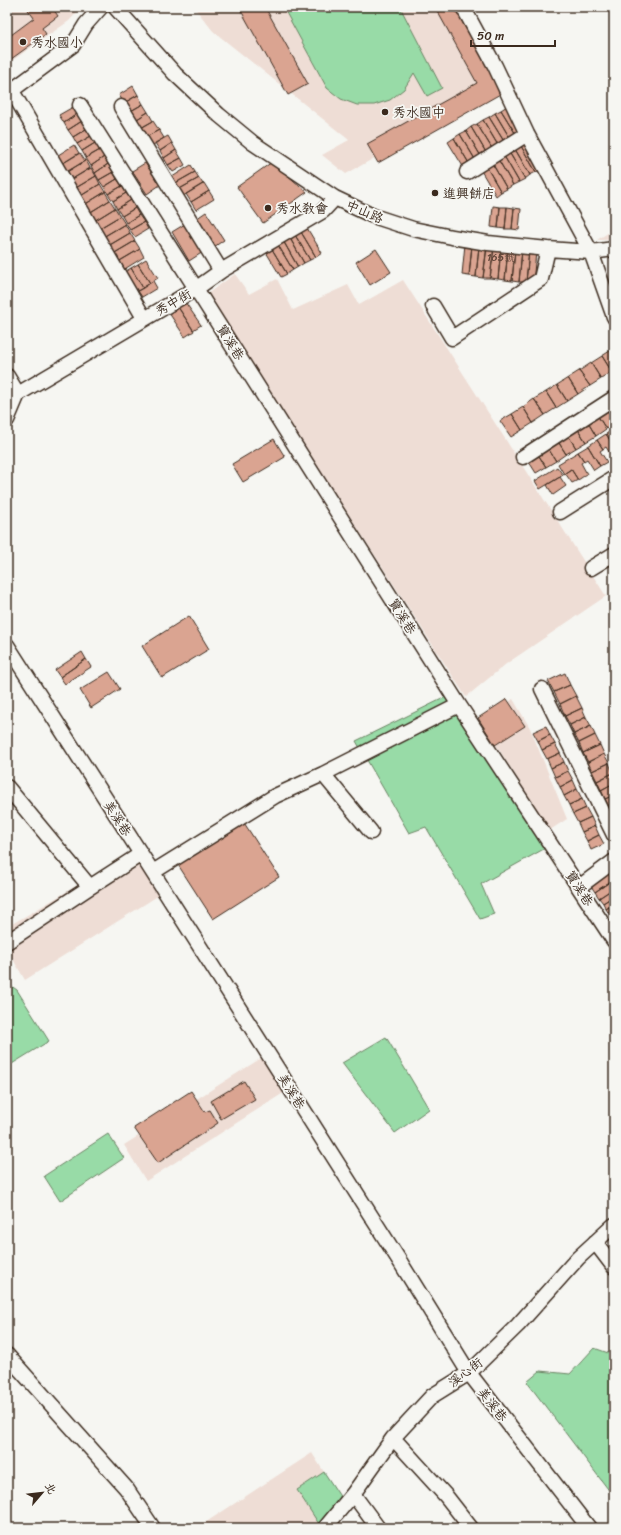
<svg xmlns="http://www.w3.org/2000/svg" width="621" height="1535" viewBox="0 0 621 1535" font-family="Sriracha,'LXGW WenKai TC',sans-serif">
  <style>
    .built { fill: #eeddd5 }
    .green { fill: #98dba7; stroke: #6a8262 }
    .building { fill: #daa491; stroke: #3b2a1e }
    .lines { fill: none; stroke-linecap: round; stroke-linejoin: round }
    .minor-casing { stroke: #3b2a1e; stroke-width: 17 }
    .minor { stroke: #f6f6f2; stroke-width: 14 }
    .poi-dot { fill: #3b2a1e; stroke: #f6f6f2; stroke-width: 1.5 }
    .labels { text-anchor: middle; stroke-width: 3.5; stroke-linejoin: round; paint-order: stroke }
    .number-label { font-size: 11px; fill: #63483b }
    .poi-label { font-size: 13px; fill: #3b2a1e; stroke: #f6f6f2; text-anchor: start }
    .street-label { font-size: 13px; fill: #3b2a1e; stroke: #f6f6f2 }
  </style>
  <rect width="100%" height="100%" fill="#f6f6f2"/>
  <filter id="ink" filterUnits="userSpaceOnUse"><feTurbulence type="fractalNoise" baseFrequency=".025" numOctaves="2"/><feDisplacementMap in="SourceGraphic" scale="8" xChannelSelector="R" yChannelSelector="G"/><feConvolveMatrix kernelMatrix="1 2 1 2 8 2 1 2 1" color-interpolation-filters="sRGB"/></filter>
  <g filter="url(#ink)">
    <!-- built -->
    <path class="built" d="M7,7h75l-13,14 -62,43z
      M194,7h269l43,77 -160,90 -24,-19 27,-15 -136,-109z
      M614,229v11h-17z
      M235,274l14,20 28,-15 16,31 55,-25 11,20 44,-25 203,316 -100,68 -40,33 -259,-403z
      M513,699l17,29 37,91 -17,11 -69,-109z
      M139,849l25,43 -139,88 -18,-31v-22z
      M263,1057l22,35 -139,89 -22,-36z
      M312,1453l12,19 -27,18 23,34 -7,4h-116z"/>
    <!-- green -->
    <path class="green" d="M283,7h117l42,81 -15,8 -13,-23 -10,16 -14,11 -16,5h-17l-16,-6 -14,-11z
      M452,694l99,151 -70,39 13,30 -14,5 -54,-92 -17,6 -53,-92z
      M7,983l10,7 32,51 -42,26z
      M386,1037l43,72 -34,24 -53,-70z
      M108,1134l16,24 -64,43 -16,-25z
      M594,1348l20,7v142l-87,-115 13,-11 30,3z
      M324,1472l19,29 -20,27h-10l6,-4 -22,-34z"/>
    <!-- building -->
    <path class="building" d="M26,7h26l6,9 -16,12 4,6 -39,28v-24l27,-20z
      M239,7h26l43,77 -20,11z
      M435,7h19l48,86 -124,70 -11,-19 110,-61z
      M133,86l5,9 -14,8 -5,-8z
      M138,95l5,9 -14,8 -5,-9z
      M143,104l5,8 -14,9 -5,-9z
      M507,106l16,27 -6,3 -16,-26z
      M73,107l4,7 -13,9 -5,-8z
      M501,110l16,26 -6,4 -16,-27z
      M148,112l5,9 -14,8 -5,-8z
      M495,113l16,27 -6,3 -16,-26z
      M77,114l5,7 -14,9 -4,-7z
      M489,117l16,26 -6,4 -16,-27z
      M483,120l16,27 -6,3 -16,-26z
      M82,121l4,8 -13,8 -5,-7z
      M153,121l6,9 -15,8 -5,-9z
      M477,124l16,26 -6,4 -16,-27z
      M471,127l16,27 -5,4 -16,-27z
      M86,129l5,7 -14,8 -4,-7z
      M159,130l5,8 -14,9 -6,-9z
      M466,131l16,27 -6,3 -16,-27z
      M460,134l16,27 -6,4 -16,-27z
      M91,136l4,7 -13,8 -5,-7z
      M168,136l4,7 -12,8 -5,-8z
      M454,138l16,27 -6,3 -16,-26z
      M527,142l15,27 -6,3 -15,-26z
      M95,143l5,7 -14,8 -4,-7z
      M172,143l4,7 -12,8 -4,-7z
      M74,145l5,8 -19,12 -5,-8z
      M521,146l15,26 -6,3 -15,-26z
      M515,149l15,26 -5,4 -16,-27z
      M100,150l4,7 -13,9 -5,-8z
      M176,150l5,8 -13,7 -4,-7z
      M509,152l16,27 -6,3 -15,-26z
      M80,153l5,8 -20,12 -5,-8z
      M504,156l15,26 -6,3 -15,-26z
      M104,157l4,7 -13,9 -4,-7z
      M181,158l4,7 -12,7 -5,-7z
      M498,159l15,26 -6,4 -15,-26z
      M86,160l4,8 -21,13 -4,-8z
      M272,162l35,30 -44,31 -26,-36z
      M145,163l15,22 -13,9 -15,-23z
      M492,163l15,26 -6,3 -15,-26z
      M108,164l5,8 -14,8 -4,-7z
      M191,165l4,7 -23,13 -3,-6z
      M486,166l15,26 -5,4 -16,-27z
      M91,168l5,8 -22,13 -5,-8z
      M113,172l4,7 -13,8 -5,-7z
      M195,172l4,6 -23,13 -4,-6z
      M96,176l4,8 -21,13 -5,-8z
      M199,178l4,6 -23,14 -4,-7z
      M117,179l5,7 -14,8 -4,-7z
      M204,183l5,8 -18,11 -5,-8z
      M100,184l5,8 -21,13 -5,-8z
      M122,186l4,7 -13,8 -5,-7z
      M209,191l5,8 -18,11 -5,-8z
      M105,192l5,8 -21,13 -5,-8z
      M126,193l5,7 -14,9 -4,-8z
      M110,200l5,8 -21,13 -5,-8z
      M131,200l4,8 -13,8 -5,-7z
      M493,206l7,1 -2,21 -7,-1z
      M500,207h7l-2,22 -7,-1z
      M507,207l7,1 -2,21h-7z
      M115,208l5,8 -22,13 -4,-8z
      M135,208l4,7 -13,8 -4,-7z
      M514,208l7,1 -2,21 -7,-1z
      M206,212l18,28 -13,9 -18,-28z
      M139,215l5,7 -14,8 -4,-7z
      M120,216l5,8 -22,13 -5,-8z
      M144,222l4,7 -13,8 -5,-7z
      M304,223l18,30 -6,4 -18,-30z
      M125,224l5,9 -22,13 -5,-9z
      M185,224l18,28 -14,9 -17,-29z
      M298,227l18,30 -6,3 -18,-30z
      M292,230l18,30 -6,3 -17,-30z
      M130,233l5,8 -22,13 -5,-8z
      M287,233l17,30 -6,4 -17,-30z
      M281,237l17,30 -5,3 -18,-30z
      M275,240l18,30 -6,4 -18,-30z
      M135,241l5,8 -22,13 -5,-8z
      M269,244l18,30 -6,3 -18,-30z
      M465,244l7,1 -3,31 -7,-1z
      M472,245l7,1 -3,31 -7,-1z
      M479,246h8l-4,32 -7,-1z
      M487,246l7,1 -4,31h-7z
      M494,247l7,1 -3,31 -8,-1z
      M501,248l7,1 -3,31 -7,-1z
      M140,249l4,8 -21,13 -5,-8z
      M376,249l15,23 -21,13 -14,-23z
      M508,249l7,1 -3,31 -7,-1z
      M515,250h7l-3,32 -7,-1z
      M522,250l7,1 -3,31h-7z
      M529,251l7,1 -3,31 -7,-1z
      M146,259l12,19 -8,5 -12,-19z
      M138,264l12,19 -7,5 -12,-20z
      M131,268l12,20 -8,4 -12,-19z
      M153,281l4,7 -15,9 -4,-6z
      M183,299l18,26 -8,5 -17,-26z
      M176,304l18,27 -9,6 -18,-27z
      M613,349l1,22 -2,1 -10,-16z
      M602,356l10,16 -11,7 -10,-16z
      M591,363l10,16 -11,7 -11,-15z
      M579,371l11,15 -12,8 -10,-16z
      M568,378l10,16 -11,7 -10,-16z
      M557,385l10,16 -11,7 -10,-16z
      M546,392l10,16 -11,7 -11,-16z
      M614,398v22l-10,-16z
      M534,399l11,16 -12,8 -10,-16z
      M604,404l10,16v5l-8,4 -12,-19z
      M523,407l10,16 -11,7 -10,-16z
      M594,410l12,19 -10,7 -12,-20z
      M512,414l10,16 -11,7 -11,-16z
      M584,416l12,20 -10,6 -12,-19z
      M574,423l12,19 -10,6 -12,-19z
      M564,429l12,19 -10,6 -12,-19z
      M614,429v17l-8,-12z
      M606,434l8,12 -1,12 -7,-11 -3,2 -6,-9z
      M554,435l12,19 -10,7 -12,-19z
      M274,439l11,18 -42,25 -11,-18z
      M597,440l6,9 -3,2 7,11 -7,4 -12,-20z
      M544,442l12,19 -10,6 -12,-19z
      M588,446l12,20 -6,4 -7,-11 -3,2 -6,-9z
      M534,448l12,19 -10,6 -12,-19z
      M578,452l6,9 -3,2 6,11 -9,6 -7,-11 -7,5 -6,-10z
      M557,467l6,8 -23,14 -5,-8z
      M571,469l7,11 -6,3 -7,-10z
      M560,477l6,9 -13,9 -6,-10z
      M189,616l20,33 -47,29 -20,-32z
      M82,652l4,7 -26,18 -5,-7z
      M86,659l5,8 -26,17 -5,-7z
      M109,672l11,17 -29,19 -11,-18z
      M565,673l5,12 -16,7 -6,-11z
      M570,685l6,11 -16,8 -6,-12z
      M576,696l6,12 -17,8 -5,-12z
      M507,699l18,27 -30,19 -17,-27z
      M582,708l4,9 -16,8 -5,-9z
      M586,717l5,9 -17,8 -4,-9z
      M546,726l4,9 -12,6 -5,-9z
      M591,726l4,9 -16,8 -5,-9z
      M550,735l5,9 -13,6 -4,-9z
      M595,735l5,10 -17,8 -4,-10z
      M555,744l5,9 -13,6 -5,-9z
      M600,745l4,9 -16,8 -5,-9z
      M560,753l4,9 -13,6 -4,-9z
      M604,754l5,9 -17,8 -4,-9z
      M564,762l4,9 -13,6 -4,-9z
      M609,763l4,10 -16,8 -5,-10z
      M568,771l5,9 -13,7 -5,-10z
      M613,773l1,10 -13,7 -4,-9z
      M573,780l4,9 -13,7 -4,-9z
      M614,783v12l-9,4 -4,-9z
      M577,789l5,10 -13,6 -5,-9z
      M614,795v11l-4,2 -5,-9z
      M582,799l4,9 -13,6 -4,-9z
      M614,806v10l-4,-8z
      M586,808l5,9 -13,6 -5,-9z
      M239,815l40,62 -66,42 -40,-62z
      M591,817l4,9 -13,6 -4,-9z
      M595,826l4,9 -12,6 -5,-9z
      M599,835l5,9 -13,6 -4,-9z
      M614,871v8l-19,13 -4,-6z
      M614,879v9l-15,10 -4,-6z
      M614,888v8l-11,7 -4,-5z
      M614,896v8l-8,5 -3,-6z
      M614,904v9l-4,2 -4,-6z
      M244,1081l11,18 -34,20 -10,-18z
      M191,1091l14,21 5,-2 8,13 -60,40 -24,-35z"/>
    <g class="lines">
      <!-- minor casing -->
      <g class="minor-casing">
        <path id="minor" d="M115,7l60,67 44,41 34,28 82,55 38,18 40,13 39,8 36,6 60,6 43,3 23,-3
          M463,7l32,59 32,68 64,118 23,65
          M12,91l132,227
          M7,94l66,-49 13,-21 15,-17
          M80,105l379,600 155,236
          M121,107l100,164
          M467,172l60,-38
          M433,306l19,32 89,-59 7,-30
          M7,376l11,18 -11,26
          M7,398l11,-4 179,-106 24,-17 102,-60 12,-13
          M523,457l91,-59
          M560,512l54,-34
          M591,568l23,-14
          M7,645l134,209 258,406 70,113 120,155
          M542,689l72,146
          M323,774l48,58
          M7,787l83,100 -83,55
          M153,872l122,-76 48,-22 136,-69
          M90,887l51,-33
          M579,887l35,-26
          M595,1242l19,25
          M7,1355l119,133 27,40
          M393,1438l53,58 25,32
          M353,1494l25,34
          M325,1528l28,-34 40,-56 39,-42 37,-23 49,-48 60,-67 36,-33"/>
      </g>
      <!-- minor -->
      <use href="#minor" class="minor"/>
    </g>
  </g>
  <!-- markers -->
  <g class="poi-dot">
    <circle cx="23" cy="42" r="4"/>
    <circle cx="385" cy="112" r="4"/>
    <circle cx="435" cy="193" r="4"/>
    <circle cx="268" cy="208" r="4"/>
  </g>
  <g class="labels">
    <!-- number labels -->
    <g class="number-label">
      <text x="501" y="261">165號</text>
    </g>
    <!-- poi labels -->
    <g class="poi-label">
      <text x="31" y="47">秀水國小</text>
      <text x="393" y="117">秀水國中</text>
      <text x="443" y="198">進興餅店</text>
      <text x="276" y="213">秀水教會</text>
    </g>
    <!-- street labels -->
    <g class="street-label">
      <text transform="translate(365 211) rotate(23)" y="5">中山路</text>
      <text transform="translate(173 302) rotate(-30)" y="5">秀中街</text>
      <text transform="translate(231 342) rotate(58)" y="5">寶溪巷</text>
      <text transform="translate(403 616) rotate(58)" y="5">寶溪巷</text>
      <text transform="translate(118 818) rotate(57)" y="5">美溪巷</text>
      <text transform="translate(580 888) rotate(57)" y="5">寶溪巷</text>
      <text transform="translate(292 1091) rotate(58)" y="5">美溪巷</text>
      <text transform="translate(465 1372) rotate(-37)" y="5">溪心街</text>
      <text transform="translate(493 1404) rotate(52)" y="5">美溪巷</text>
    </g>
  </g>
  <!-- margin -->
  <rect width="621" height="1535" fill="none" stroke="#f6f6f2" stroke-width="24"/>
  <rect x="12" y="12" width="597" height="1511" fill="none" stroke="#3b2a1e" stroke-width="1.5" filter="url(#ink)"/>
  <!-- north arrow -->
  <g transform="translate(42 1493) rotate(62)" stroke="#f6f6f2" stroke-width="3" paint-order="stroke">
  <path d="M0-3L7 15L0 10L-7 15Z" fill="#3b2a1e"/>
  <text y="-6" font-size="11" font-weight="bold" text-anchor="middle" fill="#3b2a1e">北</text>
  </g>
  <!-- scale -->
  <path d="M471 40v6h84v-6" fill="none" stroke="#3b2a1e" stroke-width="2"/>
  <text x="477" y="40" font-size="12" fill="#3b2a1e" stroke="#f6f6f2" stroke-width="3" paint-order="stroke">50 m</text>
</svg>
